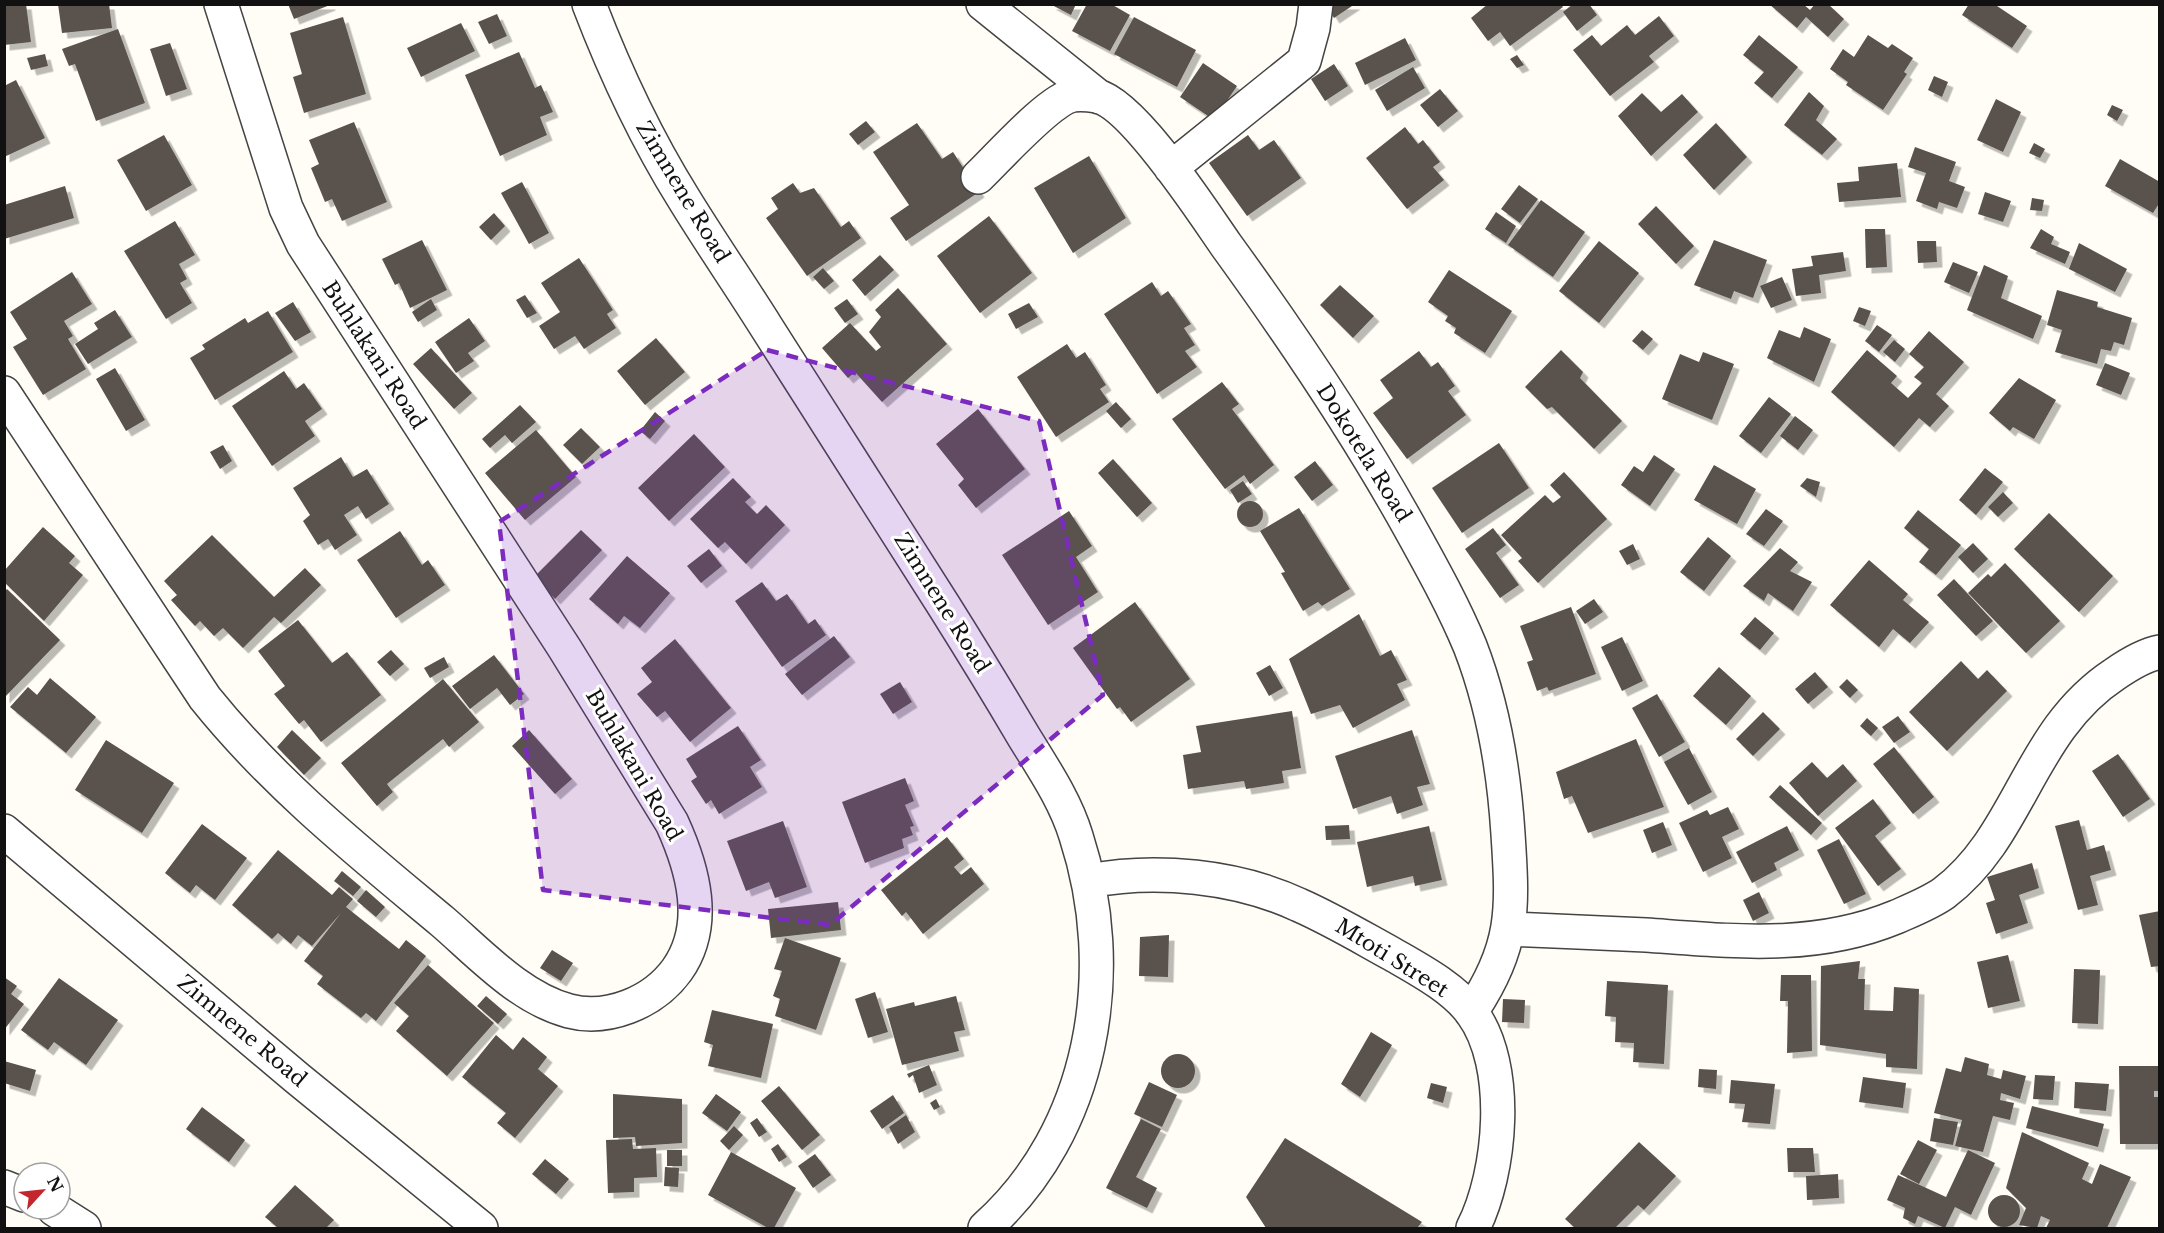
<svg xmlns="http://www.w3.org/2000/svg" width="2164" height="1233" viewBox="0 0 2164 1233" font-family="'Libre Baskerville',serif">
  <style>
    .building { fill: #5a524d; filter: url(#shadow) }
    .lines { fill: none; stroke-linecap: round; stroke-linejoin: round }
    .street-casing { stroke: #444; stroke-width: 36 }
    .street { stroke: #fff; stroke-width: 33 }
    .marked { fill: #7b2cbf; fill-opacity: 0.2; stroke: #7b2cbf; stroke-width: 4.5; stroke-dasharray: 12 8; stroke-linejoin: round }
    .labels { text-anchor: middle; stroke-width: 6; stroke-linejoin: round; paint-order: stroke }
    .street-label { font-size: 21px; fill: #111; stroke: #fff }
  </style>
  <defs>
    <filter id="shadow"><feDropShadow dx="5.5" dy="5.5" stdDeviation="0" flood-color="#0004"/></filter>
  </defs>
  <rect width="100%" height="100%" fill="#fffdf5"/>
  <!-- building -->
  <path class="building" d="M4,4h22l5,38 -27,3z
    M58,4h51l3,24 -50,5z
    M288,4h42v1l-36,14z
    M1050,4h26l-5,11z
    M1087,4h24l19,11 -20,36 -38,-20z
    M1325,4h30l-21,14z
    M1488,4h73l2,3 -53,39 -10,-14 -12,9 -17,-23z
    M1573,4h16l8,11 -20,16 -14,-19z
    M1769,4h34l7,6 5,-6h13l16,15 -16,18 -22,-20 -9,11z
    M1969,4h25l33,22 -15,22 -50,-33z
    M497,14l10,22 -18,8 -11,-22z
    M1659,16l15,20 -25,20 5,6 -44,34 -37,-46 19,-15 9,11 26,-21 8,10z
    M343,17l23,77 -62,19 -11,-36 9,-3 -12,-41z
    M1134,17l62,33 -19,37 -63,-33z
    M461,23l14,28 -54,26 -14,-29z
    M118,29l27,74 -49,18 -21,-57 -6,2 -7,-17z
    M1759,35l39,32 -26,31 -18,-15 10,-11 -21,-17z
    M1868,35l20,13 4,-4 21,14 -9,14 3,2 -24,36 -37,-25 2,-3 -18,-13 13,-20 11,8z
    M1405,38l11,22 -51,25 -10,-22z
    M170,43l17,46 -21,7 -16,-47z
    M519,52l16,36 6,-3 12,27 -13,5 7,18 -47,21 -35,-81z
    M45,54l3,12 -17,4 -4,-12z
    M1517,55l7,10 -7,3 -7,-9z
    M1203,63l34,23 -23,34 -34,-23z
    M1334,64l14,22 -23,15 -14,-22z
    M1413,67l12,21 -38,23 -12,-21z
    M1934,76l14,6 -6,15 -14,-7z
    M16,80l29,58 -41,19v-71z
    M1440,89l18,22 -20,16 -18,-22z
    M1809,92l15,14 -8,14 21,19 -15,16 -38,-30z
    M1642,93l19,19 21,-18 16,18 -47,44 -33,-40z
    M1996,99l25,13 -18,40 -26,-12z
    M2112,105l11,5 -6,11 -10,-6z
    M866,121l9,11 -17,13 -9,-11z
    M354,122l33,80 -45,19 -10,-22 -7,3 -14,-34 8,-4 -10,-24z
    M917,123l25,36 11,-7 26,40 -73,49 -16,-23 19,-13 -36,-53z
    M1716,123l31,34 -33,33 -31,-35z
    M1405,127l13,17 5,-4 17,22 -7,5 11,13 -37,29 -41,-51z
    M164,135l28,50 -46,26 -29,-51z
    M1248,135l11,15 15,-10 27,38 -54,38 -38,-53z
    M2034,143l11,6 -5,9 -11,-5z
    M1915,147l41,15 -7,19 16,6 -8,21 -18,-6 -2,7 -21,-8 10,-28 -18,-6z
    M1089,156l37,62 -53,35 -39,-65z
    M2120,159l40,23v20l-7,11 -48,-27z
    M1897,163l4,34 -62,5 -2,-19 22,-2 -1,-14z
    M522,182l27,51 -20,11 -28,-51z
    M793,183l7,10 14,-5 27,39 8,-6 12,17 -54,38 -41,-58 12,-9 -7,-11z
    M1519,185l19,14 -18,24 -19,-14z
    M65,186l9,32 -70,21v-34z
    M1985,192l26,9 -8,21 -25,-8z
    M2032,198l12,2 -2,11 -12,-1z
    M1541,200l44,32 -32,45 -45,-32z
    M1656,206l38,40 -18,18 -38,-40z
    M1496,212l20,14 -10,17 -21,-14z
    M494,213l11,13 -14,14 -12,-13z
    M989,216l43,57 -52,40 -43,-57z
    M175,221l20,34 -16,9 8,15 -7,4 12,20 -26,16 -42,-68z
    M1865,229h20l2,38 -21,1z
    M2041,229l13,8 -3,7 19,8 -5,12 -35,-16z
    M422,240l25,50 -37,18 -11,-25 -4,2 -13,-26z
    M1714,240l53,20 -14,38 -19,-7 -3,8 -37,-14z
    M1599,241l40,32 -40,50 -40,-32z
    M1917,241h19l1,21 -19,1z
    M2079,243l48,26 -12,23 -46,-23z
    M1843,252l3,19 -27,4 2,18 -25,3 -4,-27 21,-3 -2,-10z
    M880,255l14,15 -29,26 -13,-16z
    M579,258l34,52 -6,4 9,14 -32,21 -9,-13 -21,13 -15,-23 21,-14 -19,-29z
    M1953,262l25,10 -9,21 -25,-11z
    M1984,265l24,11 -7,22 41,18 -9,23 -66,-29z
    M823,268l11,13 -10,8 -11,-12z
    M1449,270l63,41 -27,42 -31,-20 2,-5 -11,-7 3,-5 -20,-14z
    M72,272l20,32 -28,17 9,15 -5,3 18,30 -43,26 -30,-48 14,-8 -17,-27z
    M1782,277l10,23 -21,8 -11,-22z
    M1152,282l9,14 7,-5 23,33 -7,4 11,17 -10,6 12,16 -40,27 -53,-80z
    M1340,285l34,31 -21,22 -33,-33z
    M898,288l49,56 -65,58 -27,-30 -7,6 -26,-30 28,-25 26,28 5,-4 -12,-15 12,-15 -6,-7z
    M2057,290l41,12 -1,5 35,11 -8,27 -10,-3 -3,9 -10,-2 -4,15 -42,-12 7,-22 -15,-5z
    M525,295l12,18 -10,5 -11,-18z
    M431,299l6,11 -19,12 -6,-10z
    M847,299l11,15 -13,9 -11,-15z
    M293,302l18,30 -16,9 -20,-28z
    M1029,303l9,14 -22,12 -8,-15z
    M1859,307l12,4 -6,15 -12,-5z
    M115,310l17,27 -44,27 -13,-20 23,-15 -4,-6z
    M268,311l25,41 -78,48 -25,-42 15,-9 -3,-4 43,-27 3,5z
    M469,318l16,23 -17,12 6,8 -18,12 -21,-31z
    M1877,325l15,10 -13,17 -14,-11z
    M1804,327l27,12 -17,43 -47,-24 12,-28 21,8z
    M1642,330l11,9 -10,11 -11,-9z
    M1929,331l35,31 -28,32 13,12 -19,21 -11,-9 -25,29 -63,-55 36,-42 30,26 -6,7 17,15 14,-15 -8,-6 10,-10 -15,-13z
    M656,338l29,34 -40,33 -28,-34z
    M1894,340l11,9 -10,13 -12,-10z
    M1067,344l9,14 9,-6 21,33 -6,4 9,13 -53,35 -39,-60z
    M431,348l41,45 -18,16 -41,-45z
    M1561,350l22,22 -3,6 42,43 -28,28 -42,-42 -5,2 -22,-22z
    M1419,351l12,16 7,-5 17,24 -7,5 18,24 -59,44 -34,-46 20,-15 -13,-18z
    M1703,352l31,12 -22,56 -50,-21 18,-45 19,8z
    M2105,363l25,10 -9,22 -25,-10z
    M115,368l30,52 -19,11 -30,-52z
    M284,371l12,18 8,-6 18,26 -17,12 10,15 -43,30 -40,-60z
    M2019,378l37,22 -22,39 -21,-12 -3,4 -21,-18z
    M1222,382l17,22 -7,5 42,56 -24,19 -6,-9 -19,14 -53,-70z
    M1769,397l22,17 -30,39 -22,-17z
    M1116,402l15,17 -10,9 -15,-17z
    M520,405l16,17 -24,21 -7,-8 -15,13 -8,-9z
    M978,409l47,60 -49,39 -18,-23 6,-6 -28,-35z
    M655,412l10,9 -15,18 -10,-8z
    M1795,416l18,14 -15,20 -18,-14z
    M581,428l19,19 -18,17 -19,-19z
    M536,430l40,47 -51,43 -40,-47z
    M694,434l31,33 -56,54 -31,-33z
    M1499,443l30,45 -67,45 -30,-45z
    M223,445l9,16 -12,8 -10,-17z
    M1654,455l21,14 -25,37 -29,-21 13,-19 9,6z
    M341,457l12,20 14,-8 22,35 -23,15 -8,-13 -14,9 13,20 -22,15 -7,-11 -10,6 -15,-24 7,-6 -17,-27z
    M1113,459l39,44 -15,14 -39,-44z
    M1315,461l18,24 -21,16 -18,-24z
    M1714,465l42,24 -19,35 -43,-24z
    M1985,468l18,14 -27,33 -17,-15z
    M1564,472l43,47 -69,64 -20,-22 4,-3 -21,-23 44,-40 8,8 8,-6 -11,-12z
    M733,478l18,19 -6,5 12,12 9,-9 19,20 -39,39 -21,-22 -7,6 -28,-29z
    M1807,478l13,4 -4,15 -16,-11z
    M1243,481l9,13 -14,9 -8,-13z
    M2003,492l10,11 -15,14 -10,-10z
    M1237 514a13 13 0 1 1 26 0a13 13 0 1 1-26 0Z
    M1299,508l51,81 -28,17 -4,-4 -15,9 -22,-38 4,-1 -25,-41z
    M1766,509l17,12 -19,25 -18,-12z
    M1918,510l43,35 -25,30 -17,-13 10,-13 -25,-21z
    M1069,511l23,35 -16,11 22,35 -50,33 -46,-70z
    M2049,513l64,63 -34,36 -65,-63z
    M43,527l32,29 -6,7 14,12 -39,46 -40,-39v-11z
    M1493,528l13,17 -10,8 23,32 -19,13 -35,-49z
    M581,530l21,20 -47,49 -21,-22z
    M400,531l22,34 6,-5 17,25 -49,33 -39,-58z
    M212,535l62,62 31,-29 16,17 -40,38 -7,-6 -31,31 -20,-20 -9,8 -14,-15 -5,5 -24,-26 6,-5 -13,-14z
    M1708,537l23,19 -27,35 -24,-19z
    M1973,543l15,16 -15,14 -15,-16z
    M1633,544l7,15 -13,6 -8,-14z
    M1780,548l18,14 -8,9 22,11 -19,29 -25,-18 -4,8 -21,-15z
    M709,549l13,17 -21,17 -14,-17z
    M627,556l43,37 -30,35 -16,-12 -6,8 -29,-25z
    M1869,560l39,34 -5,6 26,22 -19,21 -17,-14 -14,18 -49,-42z
    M2005,563l55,58 -34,32 -58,-60 20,-19 3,3z
    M1954,579l39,42 -17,15 -39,-41z
    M762,582l14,19 11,-7 21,30 7,-5 11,16 -44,32 -47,-66z
    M7,589l53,51 -56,58v-106z
    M1594,599l9,13 -18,12 -9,-13z
    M1135,602l55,77 -59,43 -11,-15 -3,2 -44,-61z
    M1571,607l25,67 -47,17 -2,-4 -10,4 -10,-29 6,-2 -13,-34z
    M1359,614l21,42 11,-6 16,30 -10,4 8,16 -52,28 -13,-23 -29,9 -22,-55z
    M1755,617l19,16 -14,17 -20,-16z
    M298,620l34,43 15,-11 34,43 -60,47 -17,-22 -5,4 -25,-30 11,-8 -27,-35z
    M834,636l16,21 -48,38 -17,-21z
    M1622,637l21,44 -21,10 -21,-44z
    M675,639l56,69 -41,34 -25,-31 -8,6 -20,-23 15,-12 -11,-14z
    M391,650l13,14 -14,12 -13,-14z
    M494,655l30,39 -14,11 -13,-17 -27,21 -18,-23z
    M444,657l5,10 -19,11 -6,-10z
    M1961,661l17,18 9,-9 20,21 -60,60 -38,-39z
    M1270,665l13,23 -14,8 -13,-23z
    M1719,667l32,29 -25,29 -33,-29z
    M1815,672l13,15 -20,17 -13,-15z
    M50,678l46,39 -30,36 -56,-46 18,-20 9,8z
    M443,679l36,43 -30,25 -6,-8 -56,45 6,8 -16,14 -36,-43z
    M1847,679l11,11 -8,8 -11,-11z
    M900,682l12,20 -19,12 -13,-20z
    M1657,694l28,48 -26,15 -27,-49z
    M1292,711l9,57 -19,3 2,12 -38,6 -2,-8 -56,8 -5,-34 18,-3 -5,-26z
    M1763,712l17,17 -27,27 -17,-17z
    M1898,716l12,16 -16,11 -12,-16z
    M1867,718l11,10 -7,8 -11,-10z
    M738,726l23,34 -11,7 12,20 -43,27 -8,-14 -5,4 -15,-23 6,-4 -11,-18z
    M292,730l29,28 -17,17 -27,-28z
    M529,730l43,49 -17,15 -43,-48z
    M1412,730l18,54 -13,3 6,18 -26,9 -6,-18 -38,13 -18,-53z
    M1636,739l28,68 -76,26 -16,-37 -8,3 -8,-27z
    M106,740l68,43 -32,50 -67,-43z
    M1894,747l40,50 -21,17 -40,-50z
    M1689,748l23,44 -24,13 -24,-43z
    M2118,754l32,45 -27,18 -31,-46z
    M1812,762l15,16 16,-14 14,17 -39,35 -29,-33z
    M905,778l9,23 -9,4 9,21 -4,1 3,8 -11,4 2,9 -39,15 -23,-61z
    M1780,785l42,38 -11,12 -42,-38z
    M1873,799l18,24 -16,13 26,33 -23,17 -43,-58z
    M1728,807l11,22 -17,8 10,21 -29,14 -24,-49 28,-13 3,5z
    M2079,820l8,30 17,-5 7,25 -21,6 8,29 -20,5 -23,-84z
    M783,821l24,66 -32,11 -6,-16 -23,9 -19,-50z
    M1663,822l9,23 -20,8 -9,-23z
    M202,824l45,34 -32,42 -19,-15 -6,8 -25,-20z
    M1349,825l1,14 -24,1 -1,-14z
    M1429,826l13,54 -27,6 -2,-10 -46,11 -10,-45z
    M1787,826l12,24 -25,13 3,7 -25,13 -16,-31z
    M947,837l17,22 -10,8 7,8 10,-8 13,17 -61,50 -17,-22 -4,4 -21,-26z
    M1839,839l27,55 -22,10 -27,-54z
    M278,850l54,45 7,-8 14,12 -7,8 53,42 7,-9 20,16 -50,65 -10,-8 -5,5 -44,-34 6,-8 -19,-15 37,-48 -29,33 -14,-11 -7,9 -13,-11 -6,6 -40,-34z
    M2032,863l7,25 -20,7 9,28 -32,11 -10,-31 9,-3 -8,-23z
    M342,871l19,16 -8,9 -19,-15z
    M366,890l19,17 -9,10 -19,-16z
    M1759,892l10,21 -16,8 -10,-21z
    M838,902l3,28 -70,8 -3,-29z
    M2160,911v55l-9,1 -12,-52z
    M1169,935l-1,42 -29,-1 1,-39z
    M785,938l56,20 -25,72 -41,-14 5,-17 -7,-3 9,-25 -8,-2z
    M552,950l21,13 -12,18 -21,-13z
    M2008,955l12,46 -32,7 -11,-46z
    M1860,961l-2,18h7l-1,31 29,1 1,-24 25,2 -2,80 -31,-2v-13l-66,-9 1,-79z
    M428,965l66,58 -47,53 -51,-45 13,-15 -15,-13z
    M2074,969l26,1 -2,54 -26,-1z
    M1781,975h30l1,76 -25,2 1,-52h-8z
    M4,977l13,9 -6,8 13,10 -20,26z
    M59,978l59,42 -32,45 -32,-23 -6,8 -27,-20z
    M1607,981l61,4 -4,79 -31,-2 1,-19 -19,-1 1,-25 -11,-1z
    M875,992l13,40 -20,6 -13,-39z
    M486,996l21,18 -9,10 -21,-18z
    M956,996l9,34 -11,2 5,19 -57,14 -16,-56 28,-7 1,4z
    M1503,999l22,1 -1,23 -22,-1z
    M712,1010l61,14 -12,54 -53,-12 5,-21 -9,-3z
    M1371,1032l21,13 -32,52 -19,-13z
    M496,1035l17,15 10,-13 24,20 -9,12 20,17 -43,52 -18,-15 9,-10 -44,-36z
    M1161 1071a17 17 0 1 1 34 0a17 17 0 1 1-34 0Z
    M1965,1057l24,7 -2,11 14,4 2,-9 23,6 -6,23 -19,-6 -1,7 14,3 -4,17 -17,-4 -10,36 -28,-6 7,-26 -28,-7 12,-45 15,4z
    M4,1061l32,9 -6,21 -26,-8z
    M929,1065l8,20 -18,8 -6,-18 -4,3 -2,-4z
    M2119,1066h41v25h-6v6h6v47h-40z
    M1699,1069l18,1 -1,19 -18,-2z
    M2035,1075l20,1 -2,24 -20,-1z
    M1863,1077l43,6 -3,25 -44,-6z
    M1731,1080l44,4 -5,40 -28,-2 3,-18 -16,-1z
    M1149,1082l28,13 -15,32 -28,-13z
    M2075,1082l34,2 -3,27 -32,-3z
    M1431,1083l16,4 -4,16 -16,-5z
    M779,1086l41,49 -18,15 -41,-49z
    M613,1094l69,5v44l-46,3 -1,-9 -22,1z
    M716,1094l25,18 -14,19 -25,-18z
    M893,1095l11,18 -22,16 -12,-18z
    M936,1099l4,8 -6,3 -4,-7z
    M2032,1106l72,18 -6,23 -72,-19z
    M202,1107l43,33 -16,22 -43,-33z
    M906,1115l9,17 -17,12 -9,-17z
    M757,1118l10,14 -8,5 -9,-14z
    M1934,1118l24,4 -5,23 -23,-4z
    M1141,1119l20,10 -25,48 21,11 -10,20 -41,-20z
    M734,1126l9,9 -14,15 -9,-9z
    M2022,1132l67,31 -7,16 10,5 8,-20 31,13 -24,51h-61l4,-8 -9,-4 -4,12 -18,-3 7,-17 -20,-20z
    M1285,1138l137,84 -5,6h-151l-20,-31z
    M632,1139l1,10 23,-1 1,29 -23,1v14l-26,1 -2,-53z
    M1918,1140l19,10 -18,34 -19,-10z
    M1639,1142l37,34 -32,34 -6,-5 -23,23h-40l-10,-9z
    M778,1144l9,13 -8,5 -8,-13z
    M1787,1148h26l2,24h-27z
    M667,1150h15v16h-15z
    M1968,1150l27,13 -24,52 -16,-8 -10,21 -27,-12 -3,8 -12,-6 2,-10 -18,-8 11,-25 48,22z
    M731,1152l65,36 -22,40h-6l-60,-33z
    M815,1154l16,21 -18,13 -15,-22z
    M545,1159l24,20 -13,15 -24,-20z
    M665,1167l14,1 -1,19 -14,-1z
    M1838,1174l1,24 -32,2 -1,-24z
    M295,1185l39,35 -8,8h-48l-13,-11z
    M1988 1211a16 16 0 1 1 32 0a16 16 0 1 1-32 0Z"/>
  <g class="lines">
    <!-- street casing -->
    <g class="street-casing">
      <path id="street" d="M589,4c26,68 57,134 95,195 27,44 56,86 83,129 59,93 118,185 177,278 27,43 54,87 80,131 19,31 41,63 52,99 44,135 18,295 -91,392
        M983,4l116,93
        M1171,168l133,-107 9,-33 3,-24
        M978,177c20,-19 71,-77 95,-82 6,-1 18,0 24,1 37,9 106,116 129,149 66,91 129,184 184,283 21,38 43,77 60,118 23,59 34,125 38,188 5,76 7,113 -37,178
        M4,393l201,305c69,86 154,154 238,224 37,32 77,76 126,89 38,10 84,-8 108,-41 32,-45 16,-101 -5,-147l-107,-174 -262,-405 -17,-36 -65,-204
        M4,831l293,247 184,150
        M1089,881c67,-13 148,-5 210,24 32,14 62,32 93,49 26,15 62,34 80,59 39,53 29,160 1,215
        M1510,929c45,2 91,4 136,6 85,6 168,16 250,-18 16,-7 34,-14 48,-24 77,-58 84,-162 171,-219 13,-9 29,-19 45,-22
        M4,1187l20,8
        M54,1209l30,19"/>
    </g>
    <!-- street -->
    <use href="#street" class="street"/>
  </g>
  <!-- marked area -->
  <path class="marked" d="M767,350l272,71 64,274 -273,230 -287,-35 -44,-368z"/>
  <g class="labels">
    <!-- street labels -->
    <g class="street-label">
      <text transform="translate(683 192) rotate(59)" y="7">Zimnene Road</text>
      <text transform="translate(374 355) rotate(57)" y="7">Buhlakani Road</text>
      <text transform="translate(1364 453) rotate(58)" y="7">Dokotela Road</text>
      <text transform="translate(942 603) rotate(58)" y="7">Zimnene Road</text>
      <text transform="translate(634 765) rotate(60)" y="7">Buhlakani Road</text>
      <text transform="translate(1392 958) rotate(32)" y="7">Mtoti Street</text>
      <text transform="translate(242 1031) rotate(40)" y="7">Zimnene Road</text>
    </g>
  </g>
  <!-- border -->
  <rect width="2164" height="1233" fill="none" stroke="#111111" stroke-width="12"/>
  <!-- north arrow -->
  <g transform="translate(42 1191) rotate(63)"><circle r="28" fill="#ffffff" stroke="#a0a0a0" stroke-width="1.5"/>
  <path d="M0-4.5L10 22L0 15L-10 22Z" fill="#c4262e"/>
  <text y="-9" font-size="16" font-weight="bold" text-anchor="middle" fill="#111111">N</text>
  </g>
</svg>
